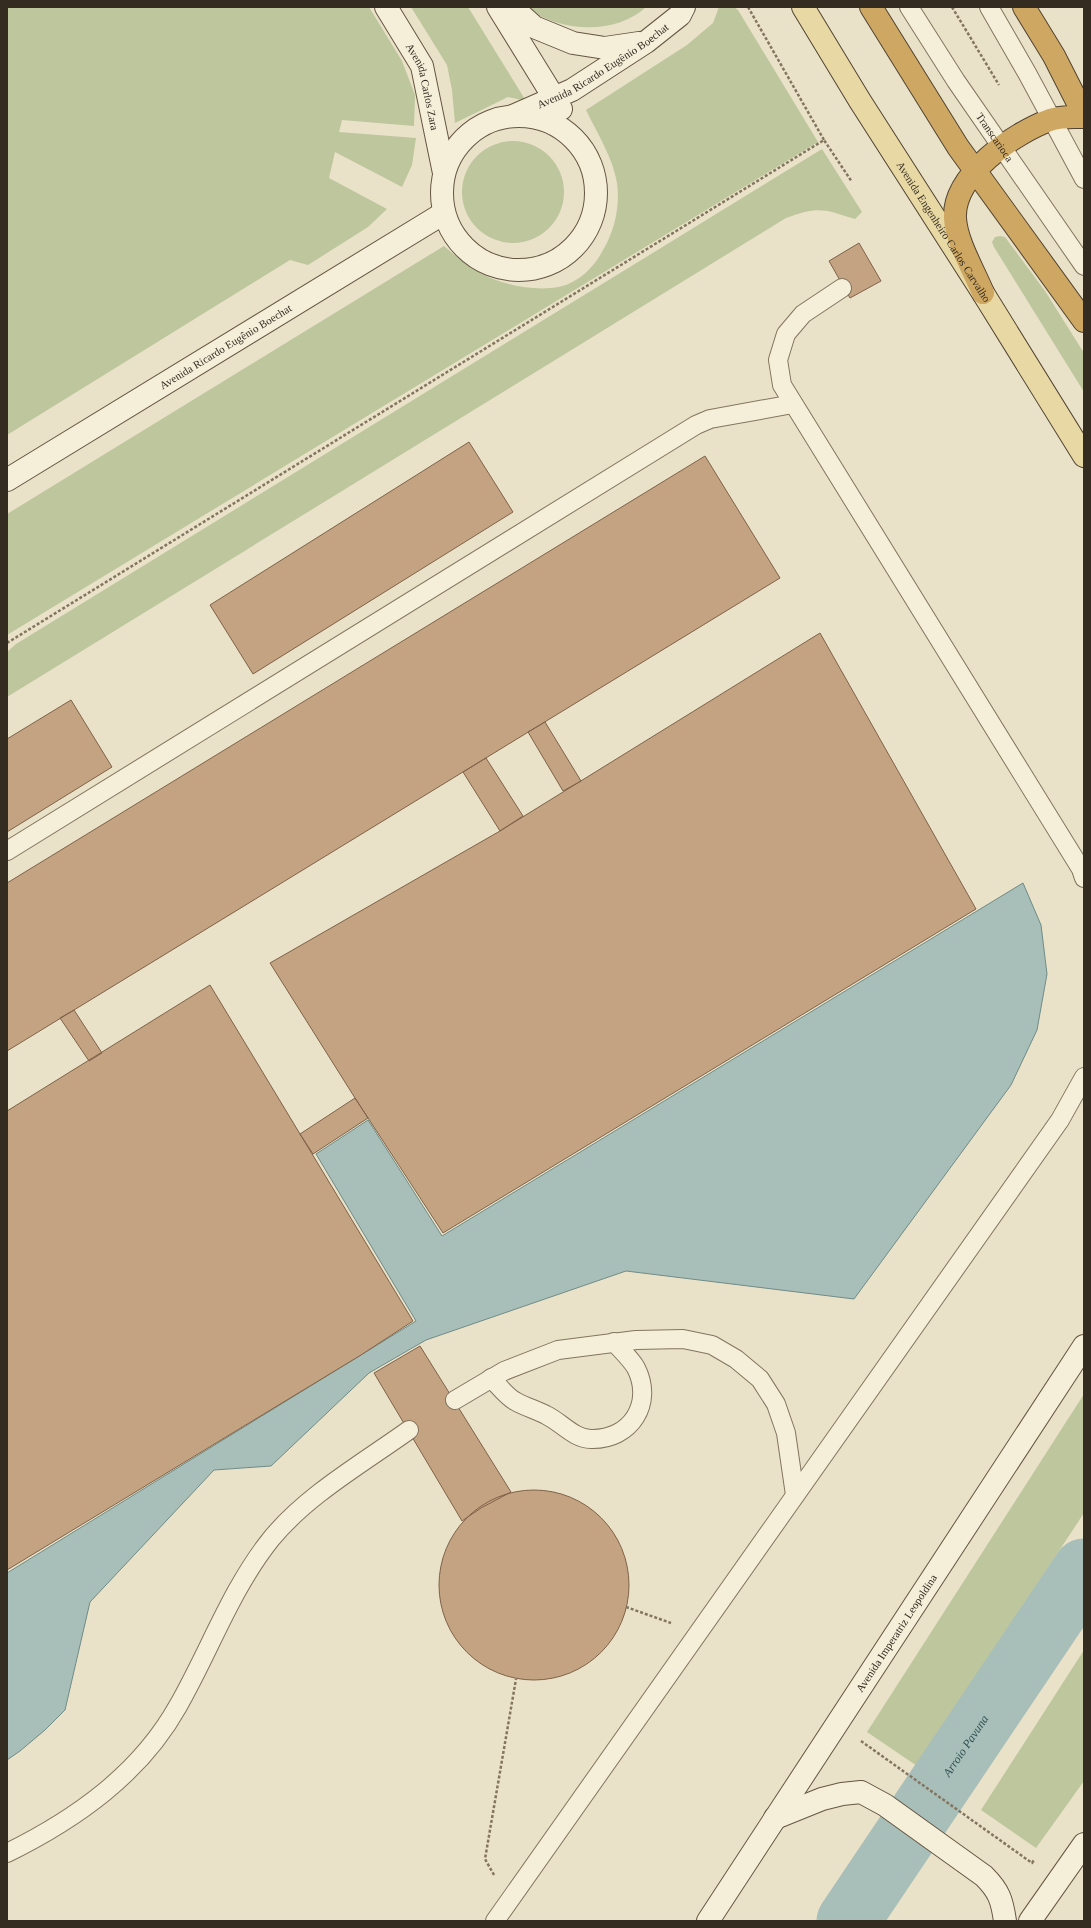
<svg xmlns="http://www.w3.org/2000/svg" width="1091" height="1928" viewBox="0 0 1091 1928" font-family="'Times New Roman',serif">
  <style>
    .green { fill: #bec69d }
    .water { fill: #a8beb9; stroke: #708b86 }
    .lines { fill: none; stroke-linecap: round; stroke-linejoin: round }
    .river { stroke: #a8beb9; stroke-width: 63 }
    .building { fill: #c3a382; stroke: #7f6248 }
    .lane-casing { stroke: #83755f; stroke-width: 20 }
    .secondary-casing { stroke: #655642; stroke-width: 24 }
    .primary-casing { stroke: #514332; stroke-width: 24 }
    .highway-casing { stroke: #514332; stroke-width: 24 }
    .path { stroke: #83755f; stroke-width: 2.5; stroke-dasharray: 3 2; stroke-linecap: butt }
    .lane { stroke: #f5efda; stroke-width: 18 }
    .secondary { stroke: #f5efda; stroke-width: 22 }
    .primary { stroke: #e7d8a4; stroke-width: 22 }
    .highway { stroke: #cea863; stroke-width: 22 }
    .labels { text-anchor: middle; stroke-width: 3; stroke-linejoin: round; paint-order: stroke }
    .street-label { font-size: 11px; fill: #352c21; stroke: #f1ecd6 }
    .water-label { font-size: 12px; font-style: italic; fill: #325253; stroke: #f1ecd6 }
  </style>
  <rect width="100%" height="100%" fill="#e9e2c8"/>
  <!-- green -->
  <path class="green" d="M7,7h362l33,54 13,34 -1,31 -72,-6 -3,12 77,6 -4,27 -10,22 -67,-35 -6,26 58,31 -19,18 -60,38 -18,-5 -283,175z
    M411,7h57l58,94 -18,-4 -53,26 -3,-33 -5,-25z
    M526,7h120c-31,29 -88,25 -120,0z
    M719,7h15l4,3 80,132 -811,493v-121l437,-268c13,11 26,23 42,30 23,11 66,19 88,5 12,-6 23,-19 29,-31 12,-20 17,-44 14,-67 -4,-25 -20,-50 -31,-73l101,-65 26,-22z
    M462 192a51 51 0 1 1 102 0a51 51 0 1 1-102 0Z
    M822,149l40,63 -7,7c-31,-10 -37,-13 -69,-1l-779,479v-45l9,-8z
    M1000,236l5,1 40,54 39,62v39l-90,-145 -2,-5 3,-5z
    M1084,1394v119l-167,253 -50,-34z
    M1084,1650v131l-48,67 -55,-38z"/>
  <!-- water -->
  <path class="water" d="M1023,883l18,42 6,49 -10,56 -26,55 -157,214 -228,-28 -200,69 -57,33 -98,93 -57,4 -124,132 -25,108 -20,20 -25,21 -13,9v-187l409,-252 -100,-167 52,-34 74,116z"/>
  <g class="lines">
    <!-- river -->
    <path class="river" id="s1" d="M848,1921l236,-351"/>
  </g>
  <!-- building -->
  <path class="building" d="M859,243l22,38 -31,17 -21,-37z
    M469,442l44,70 -260,162 -43,-69z
    M705,456l75,122 -773,473v-168z
    M820,633l156,276 -533,324 -88,-135 -85,-135 230,-132z
    M71,700l41,67 -105,65v-93z
    M545,722l36,59 -18,10 -35,-59z
    M486,758l37,58 -23,15 -37,-59z
    M210,985l203,336 -52,34 -354,215v-459z
    M74,1010l28,43 -13,8 -29,-43z
    M355,1098l13,20 -55,36 -13,-20z
    M420,1346l91,146 -30,16 -19,13 -88,-148z
    M439 1585a95 95 0 1 1 190 0a95 95 0 1 1-190 0Z"/>
  <g class="lines">
    <!-- lane casing -->
    <g class="lane-casing">
      <g id="lane">
        <path id="s2" d="M909,7l47,74 128,185"/>
        <path d="M989,7l38,66 57,106"/>
        <path d="M842,288l-39,26 -17,20 -8,26 4,25 299,484 3,9"/>
        <path d="M7,851l689,-426 14,-6 83,-15"/>
        <path d="M491,1378c8,8 15,18 24,23 10,6 22,9 31,14 15,7 28,24 45,24 40,1 63,-36 45,-71 -5,-9 -15,-18 -22,-26"/>
        <path d="M455,1400l49,-29 54,-21 78,-10 47,-1 29,6 24,14 24,20 16,25 10,29 9,62"/>
        <path d="M7,1853c69,-34 133,-79 171,-147 32,-56 53,-117 93,-167 36,-44 92,-76 138,-109"/>
        <path d="M495,1921l565,-801 24,-43"/>
      </g>
    </g>
    <!-- secondary casing -->
    <g class="secondary-casing">
      <g id="secondary">
        <path id="s3" d="M386,7l36,59 22,107"/>
        <path d="M498,7l63,102"/>
        <path d="M512,7l22,20 39,16 32,5 34,-5"/>
        <path id="s4" d="M515,115l57,-25 74,-48 34,-27 4,-8"/>
        <circle cx="519" cy="193" r="77"/>
        <path id="s5" d="M7,480l437,-267"/>
        <path d="M775,1818l47,-19 20,-5 19,-2 24,13 99,71c15,15 18,24 21,45"/>
        <path id="s6" d="M708,1921l376,-575"/>
        <path d="M1030,1921l54,-77"/>
      </g>
    </g>
    <!-- primary casing -->
    <g class="primary-casing">
      <g id="primary">
        <path id="s7" d="M803,7l57,94 123,192 101,163"/>
      </g>
    </g>
    <!-- highway casing -->
    <g class="highway-casing">
      <path id="highway" d="M871,7l87,140 126,174
        M1024,7l30,49 30,59
        M983,293c-9,-22 -27,-52 -28,-75 -2,-43 59,-85 95,-98 10,-4 24,-3 34,-3"/>
    </g>
    <!-- path -->
    <path class="path" d="M748,7l76,133
      M952,7l47,78
      M7,643l817,-503 28,42
      M626,1607l45,16
      M861,1741l171,122 2,-3
      M494,1875l-9,-16 31,-180"/>
    <!-- lane -->
    <use href="#lane" class="lane"/>
    <!-- secondary -->
    <use href="#secondary" class="secondary"/>
    <!-- primary -->
    <use href="#primary" class="primary"/>
    <!-- highway -->
    <use href="#highway" class="highway"/>
  </g>
  <g class="labels">
    <!-- street labels -->
    <g class="street-label">
      <text dy="4" stroke="none"><textPath href="#s4" startOffset="101">Avenida Ricardo Eugênio Boechat</textPath></text>
      <text dy="4" stroke="none"><textPath href="#s3" startOffset="89">Avenida Carlos Zara</textPath></text>
      <text dy="4" stroke="none"><textPath href="#s2" startOffset="156">Transcarioca</textPath></text>
      <text dy="4" stroke="none"><textPath href="#s7" startOffset="265">Avenida Engenheiro Carlos Carvalho</textPath></text>
      <text dy="4" stroke="none"><textPath href="#s5" startOffset="256">Avenida Ricardo Eugênio Boechat</textPath></text>
      <text dy="4" stroke="none"><textPath href="#s6" startOffset="344">Avenida Imperatriz Leopoldina</textPath></text>
    </g>
    <!-- water labels -->
    <g class="water-label">
      <text dy="4" stroke="none"><textPath href="#s1" startOffset="211">Arroio Pavuna</textPath></text>
    </g>
  </g>
  <!-- border -->
  <rect width="1091" height="1928" fill="none" stroke="#352c21" stroke-width="16"/>
</svg>
